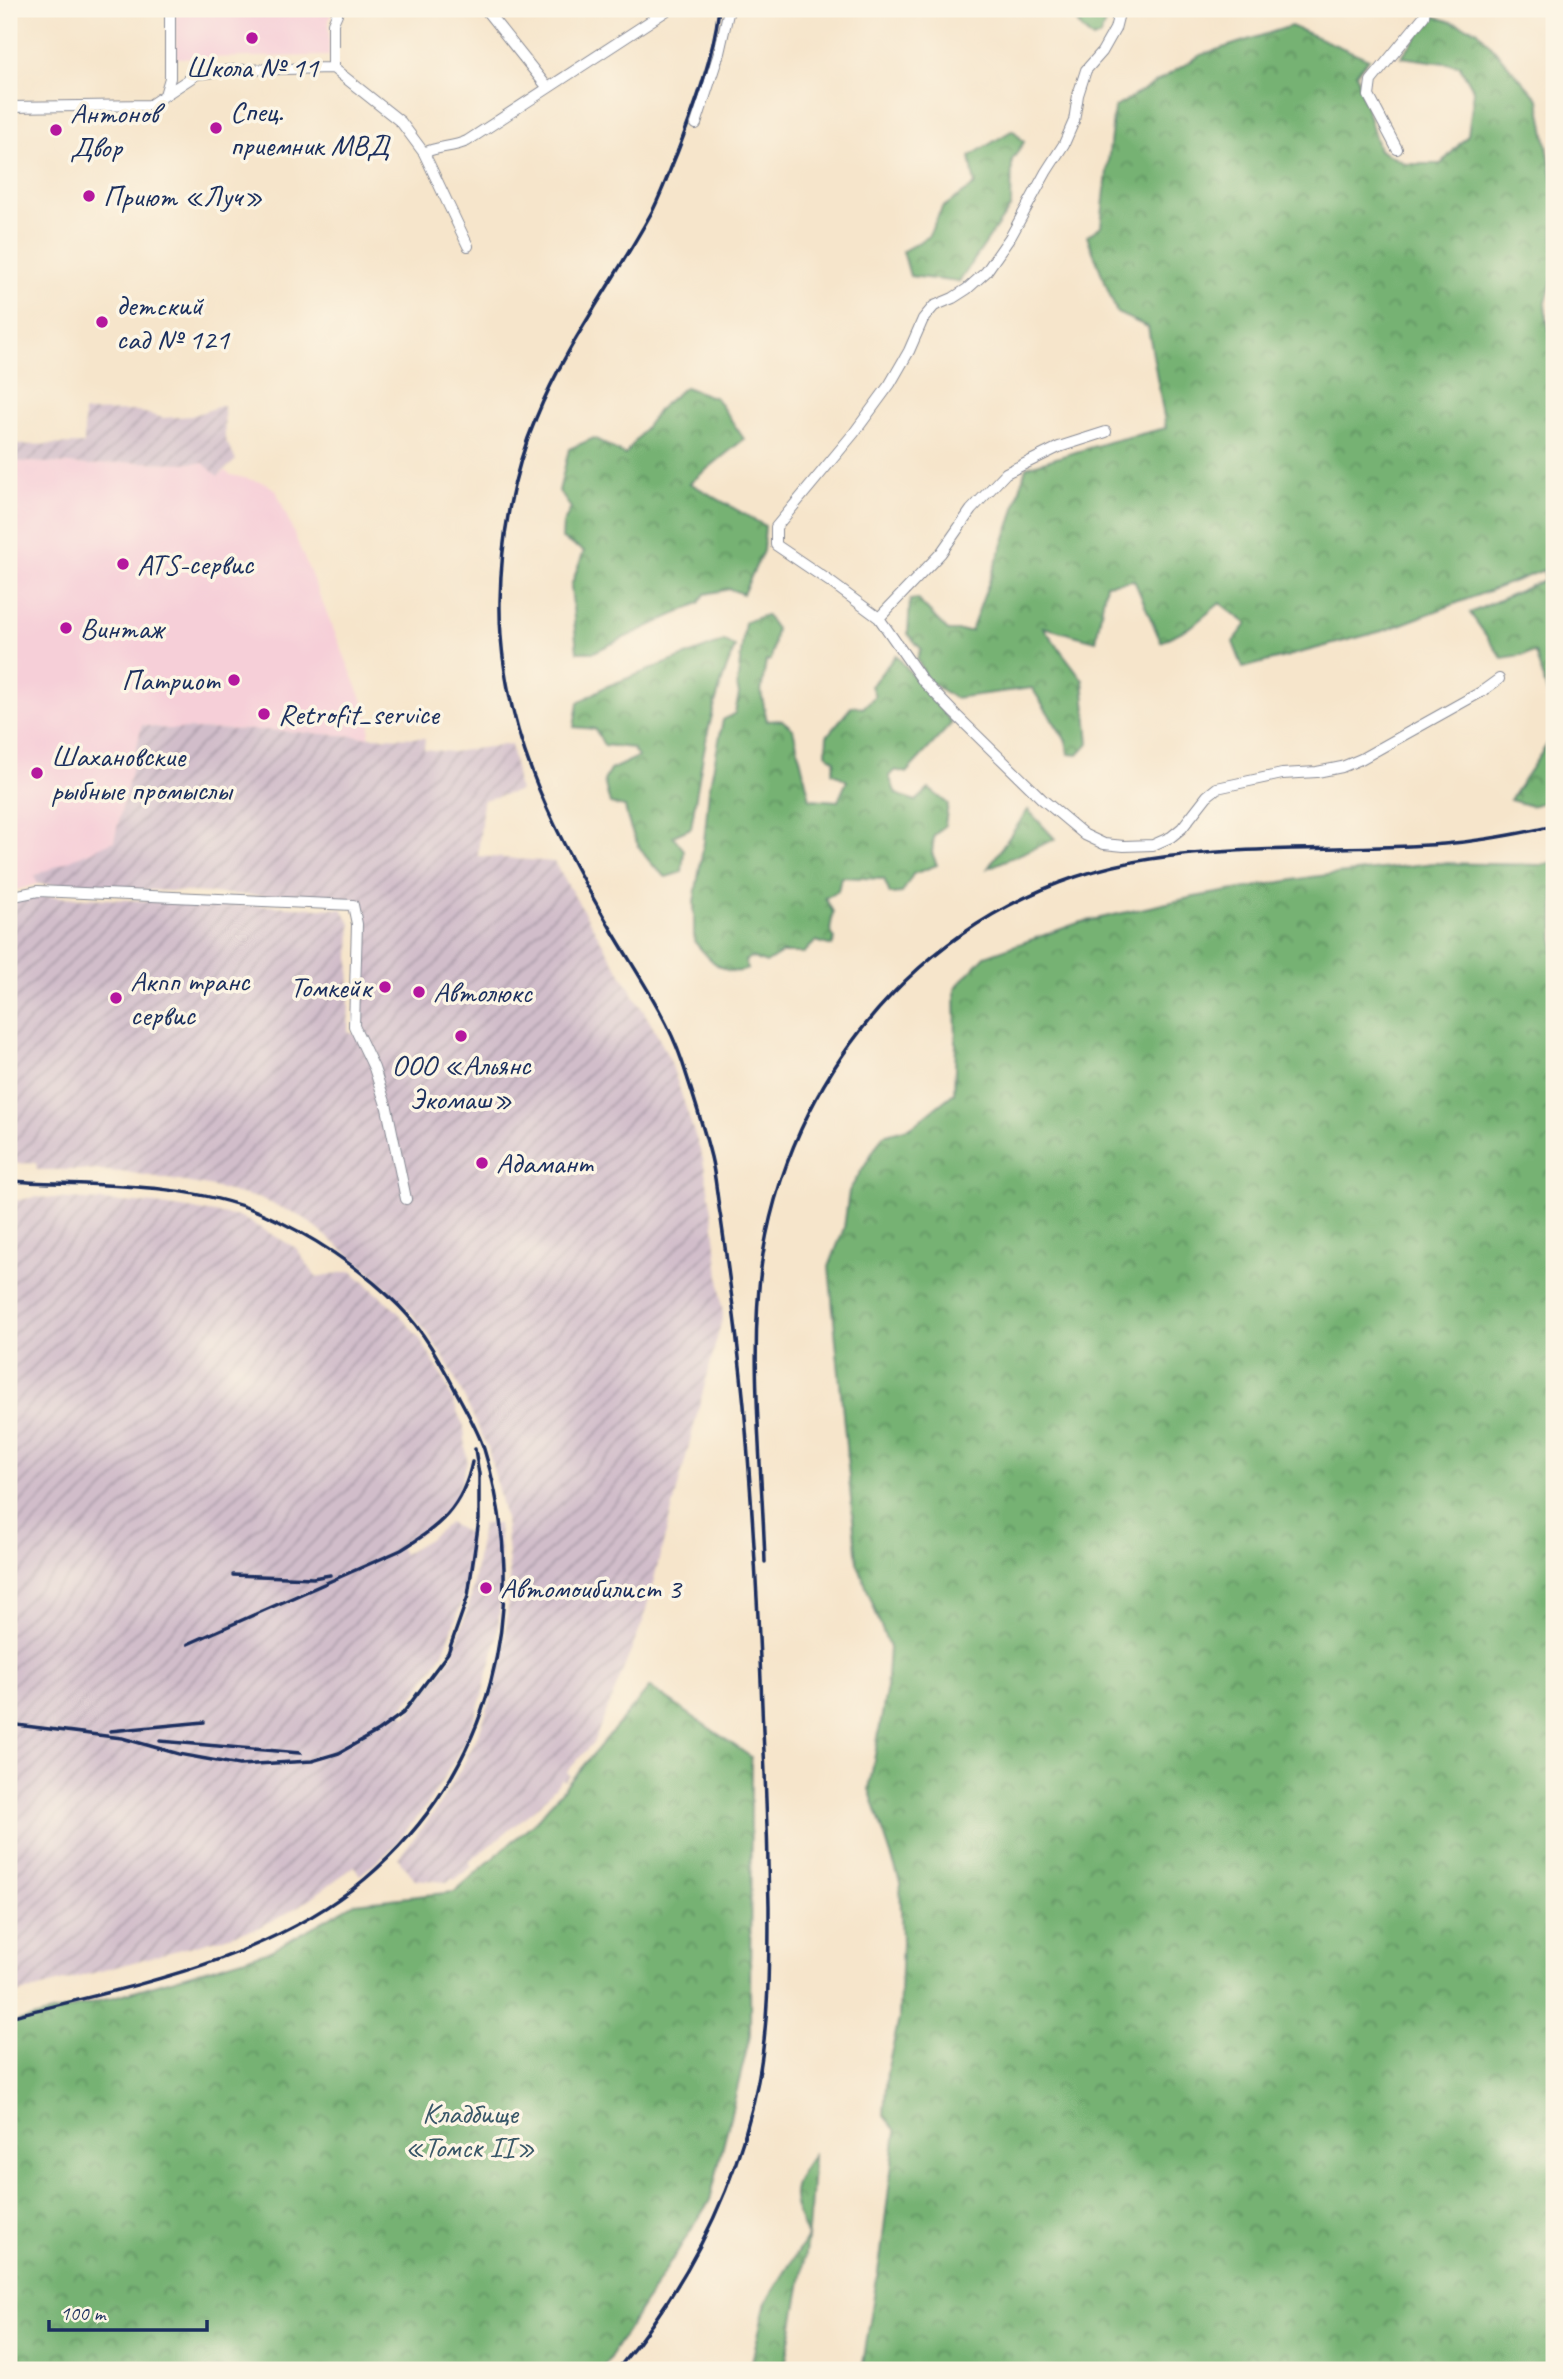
<svg xmlns="http://www.w3.org/2000/svg" width="1563" height="2379" viewBox="0 0 1563 2379" font-family="Caveat,sans-serif">
  <style>
    .built { fill: #f6cfd8 }
    .industrial { fill: url(#industrial-furrows) }
    .forest { fill: url(#forest-crowns); stroke: #487068; stroke-width: 2 }
    .lines { fill: none; stroke-linecap: round; stroke-linejoin: round }
    .street-casing { stroke: #888a94; stroke-width: 12 }
    .street { stroke: #fff; stroke-width: 10 }
    .rail { stroke: #1b2f5e; stroke-width: 3.5 }
    .poi-dot { fill: #b5179e; stroke: #fcf5e5; stroke-width: 2.5 }
    .labels { text-anchor: middle; stroke-width: 7; stroke-linejoin: round; paint-order: stroke }
    .poi-label { font-size: 30px; fill: #1b2f5e; stroke: #fcf5e5; text-anchor: start }
    .park-label { font-size: 30px; fill: #395768; stroke: #fcf5e5 }
  </style>
  <defs>
    <pattern id="industrial-furrows" width="10" height="10" patternUnits="userSpaceOnUse" patternTransform="scale(1.75)"><rect width="10" height="10" fill="#d1bdca"/><path d="M-1 1l2-2M0 10L10 0M9 11l2-2" fill="none" stroke="#a99aa7"/></pattern>
    <pattern id="forest-crowns" width="20" height="18" patternUnits="userSpaceOnUse" patternTransform="scale(1.75)"><rect width="20" height="18" fill="#76b273"/><path d="M2 6a3 3 0 1 1 6 0M12 15a3 3 0 1 1 6 0" fill="none" stroke="#609162"/></pattern>
  </defs>
  <rect width="100%" height="100%" fill="#fcf5e5"/>
  <filter id="ink" filterUnits="userSpaceOnUse"><feTurbulence type="fractalNoise" baseFrequency=".0143" numOctaves="2"/><feDisplacementMap in="SourceGraphic" scale="14" xChannelSelector="R" yChannelSelector="G"/><feConvolveMatrix kernelMatrix="1 2 1 2 8 2 1 2 1" color-interpolation-filters="sRGB"/></filter>
  <filter id="wash" filterUnits="userSpaceOnUse"><feTurbulence type="fractalNoise" baseFrequency=".00686" numOctaves="4" result="noise"/><feDisplacementMap in="SourceGraphic" scale="28" xChannelSelector="R" yChannelSelector="G"/><feGaussianBlur stdDeviation="1.57" result="paint"/><feColorMatrix in="noise" values="0 0 0 0 0 0 0 0 0 0 0 0 0 0 0 0 0 1.4 0 .05"/><feComposite in="paint" operator="in"/></filter>
  <g filter="url(#wash)">
    <rect width="100%" height="100%" fill="#f6e5cb"/>
    <!-- built -->
    <path class="built" d="M175,9h159l-5,11v36l-153,2z
      M9,461l81,4 38,-3 76,1 14,13 7,-5 6,4 34,8 11,7 87,211 7,20 -1,16 -104,-7 -98,-1 -25,-4 -28,117 -79,34 3,8 -29,8z"/>
    <!-- industrial -->
    <path class="industrial" d="M224,405l1,34 11,21 -18,16 -15,-13 -75,-1 -38,3 -81,-4v-16l75,-1v-32l53,-1 26,7 28,-2z
      M142,725l25,4 98,1 104,7 56,1 -1,11 28,3 59,-8 8,47 -36,9 -5,56 76,6 99,165 17,33 33,99 10,58 10,98 -80,306 -48,119 -28,32 3,3 -5,6 -3,-2 -21,25 -72,58 2,5 -17,13 -2,-2 -5,4 -32,-3 -17,-21 38,-48 27,-45 17,-35 10,-29 15,-60 5,-59 -5,-63 -17,-71 -38,-80 -22,-35 -25,-30 -29,-28 -70,-57 -43,-19 -53,-13 -76,-13 -38,-3h-57l-1,-7 -27,1v-262l30,-6 303,13 9,15 -3,109 17,1 -5,-19 2,-114 -324,-17 -4,-8 80,-35z
      M35,1197l120,7 86,13 55,31 20,29 36,-6 45,40 23,28 21,35 23,53 3,34 -9,33 -11,16 -21,20 -27,16 4,8 27,-16 19,-15 20,11 1,20 -5,40 -21,57 -28,42 -15,16 4,8 17,-20 31,-43 18,-56 11,-74h16l4,59 -5,56 -15,57 -10,29 -17,34 -27,45 -37,45 -31,26 -6,-9 -44,33 -28,17 -24,12 -249,68v-794z"/>
    <!-- forest -->
    <path class="forest" d="M1069,9h41l-10,27 -7,3 -12,-11z
      M1433,16l44,14 62,70 15,85v88l-9,33 9,55v353l-19,-61 -33,5 -32,-45 74,-33v-10l-158,60 -143,38 -10,-26 14,-18 -27,-21 -28,23 -31,16 -27,-62 -28,4 -10,57 -53,-14 40,53 6,63 -11,12 -9,-1 -3,-13 -34,-53 -78,10 -28,-19 -9,-21 4,-9 -13,-15 2,-34 7,-1 31,32h23l41,-112 14,-52 86,-26 54,-13 -18,-101 -31,-14 -30,-77 14,-10 13,-118 87,-53 90,-29 78,33 -13,14 23,77 27,14h35l27,-29 6,-44 -15,-26 -58,-8z
      M1013,130l11,12 -12,18 -1,46 -52,76 -49,-6 -7,-25 25,-14 14,-29 33,-23 -5,-29z
      M685,387l31,11 28,41 -54,44 75,43 -2,25 -20,43 -13,-5 -25,5 -6,9 -105,49h-17l-6,-66 13,-35 -22,-12 1,-15 8,-16 -12,-17 10,-42 25,-11 31,17 35,-47z
      M766,615l10,14 -5,31 -5,1 -5,31 6,29 15,-1 11,9 17,70 28,2 9,-20 -15,-9 3,-11 -9,-8 1,-17 25,-30 11,2 12,-12 -4,-10 25,-31 56,68 -46,50 -11,-3 -6,6 7,18 20,7 13,-12 19,15 -3,21 -11,11 -2,17 5,12 -24,9 -11,19 -12,1 -6,-15 -43,-2 -3,14 -13,7 8,14 -3,19 5,8 -3,7 -16,-5 -12,12h-22l-16,10 -15,-6 -6,4 3,8c-24,10 -40,-11 -54,-28v-39l10,-60 5,-52 14,-70 12,-7 4,-19 -2,-8 8,-64z
      M724,641l11,6c-26,60 -34,117 -44,181l-18,8 11,14 -2,22 -16,5c-22,-17 -36,-42 -41,-70l-15,-3 -6,-23 6,-11 28,-13 -6,-9 -28,-3 -9,-16 -21,-2 4,-24 27,-16z
      M1554,734v65l-23,7 -21,-6z
      M1028,810l27,29 -67,29z
      M1554,862v1508h-692l19,-117 15,-122 -12,-15 3,-44 12,-53 3,-77 -2,-60 -31,-93 17,-97 3,-44 -32,-86 -28,-295 15,-39 5,-37 34,-56 28,-8 43,-34 2,-49 -1,-56 30,-32 93,-33 116,-26 117,-20 123,-14 107,2z
      M650,1687l101,70 -1,279 -40,164 -108,170h-593v-346l98,-25 163,-48 85,-48 99,-11 83,-72z
      M813,2155c-1,73 -14,143 -29,215h-34l16,-68 41,-65c-16,-39 -21,-46 6,-82z"/>
  </g>
  <g filter="url(#ink)">
    <g class="lines">
      <!-- street casing -->
      <g class="street-casing">
        <path id="street" d="M485,9l63,79
          M1120,9l-5,20 -13,23 -16,18 -8,25 -4,26 -10,23 -18,28 -35,64 -25,36 -19,17 -14,9 -19,8 -11,13 -14,32 -19,33 -36,49 -78,94v18l53,36 50,37 44,63 32,33 87,85 43,36 19,9 20,2 29,-1 18,-8 11,-9 25,-32 10,-8 65,-14 35,-2 25,-5 19,-8 120,-67 18,-13
          M333,68v-45l6,-14
          M165,95l5,-17v-69
          M9,107l141,-2 47,-31 36,-4 100,-2 68,54 23,31 44,93
          M696,124l23,-71 10,-44
          M1397,149l-28,-53 2,-15 53,-65 1,-7
          M424,153c13,-7 28,-5 43,-12l202,-132
          M879,618l62,-65 30,-43 35,-37 53,-26 47,-15
          M9,897l29,-6 315,14 4,19 -3,102 20,42 13,40 19,91"/>
      </g>
      <!-- street -->
      <use href="#street" class="street"/>
      <!-- rail -->
      <path class="rail" d="M9,1181c80,5 177,0 252,32 49,21 100,55 138,93 26,26 43,59 60,91 9,17 19,34 25,52 49,157 8,323 -119,430 -99,83 -234,107 -356,138
        M765,1562c-3,-98 -17,-212 -2,-308 33,-199 184,-364 387,-395 97,-14 196,-8 294,-15 37,-3 74,-10 110,-18
        M233,1575l80,3 17,-3
        M188,1644l213,-94c38,-23 62,-43 71,-88
        M9,1724l113,14 57,16 60,11 73,-4 27,-8 39,-22 25,-18 45,-60 20,-57 11,-76v-46l-4,-25
        M110,1731l94,-9
        M160,1741l140,12
        M617,2370c70,-85 120,-181 141,-289 11,-59 11,-116 11,-175 -1,-59 -3,-117 -6,-175 -4,-109 -10,-217 -19,-326 -6,-62 -14,-124 -23,-186 -4,-20 -5,-42 -10,-62 -8,-32 -19,-65 -29,-96 -16,-47 -46,-89 -71,-132 -60,-101 -113,-207 -111,-328 1,-61 12,-127 36,-183 30,-74 79,-138 117,-208 9,-18 16,-38 24,-57 18,-47 36,-94 42,-144"/>
    </g>
  </g>
  <!-- markers -->
  <g class="poi-dot">
    <circle cx="252" cy="38" r="7"/>
    <circle cx="216" cy="128" r="7"/>
    <circle cx="56" cy="130" r="7"/>
    <circle cx="89" cy="196" r="7"/>
    <circle cx="102" cy="322" r="7"/>
    <circle cx="123" cy="564" r="7"/>
    <circle cx="66" cy="628" r="7"/>
    <circle cx="234" cy="680" r="7"/>
    <circle cx="264" cy="714" r="7"/>
    <circle cx="37" cy="773" r="7"/>
    <circle cx="385" cy="987" r="7"/>
    <circle cx="419" cy="992" r="7"/>
    <circle cx="116" cy="998" r="7"/>
    <circle cx="461" cy="1036" r="7"/>
    <circle cx="482" cy="1163" r="7"/>
    <circle cx="486" cy="1588" r="7"/>
  </g>
  <g class="labels">
    <!-- poi labels -->
    <g class="poi-label">
      <text x="252" y="77" text-anchor="middle">Школа № 11</text>
      <text x="230" y="121">Спец.<tspan x="230" dy="34">приемник МВД</tspan></text>
      <text x="70" y="123">Антонов<tspan x="70" dy="34">Двор</tspan></text>
      <text x="103" y="206">Приют «Луч»</text>
      <text x="116" y="315">детский<tspan x="116" dy="34">сад № 121</tspan></text>
      <text x="137" y="574">ATS-сервис</text>
      <text x="80" y="638">Винтаж</text>
      <text x="220" y="690" text-anchor="end">Патриот</text>
      <text x="278" y="724">Retrofit_service</text>
      <text x="51" y="766">Шахановские<tspan x="51" dy="34">рыбные промыслы</tspan></text>
      <text x="130" y="991">Акпп транс<tspan x="130" dy="34">сервис</tspan></text>
      <text x="371" y="997" text-anchor="end">Томкейк</text>
      <text x="433" y="1002">Автолюкс</text>
      <text x="461" y="1075" text-anchor="middle">ООО «Альянс<tspan x="461" dy="34">Экомаш»</tspan></text>
      <text x="496" y="1173">Адамант</text>
      <text x="500" y="1598">Автомоибилист 3</text>
    </g>
    <!-- park labels -->
    <g class="park-label">
      <text x="470" y="2123">Кладбище<tspan x="470" dy="34">«Томск II»</tspan></text>
    </g>
  </g>
  <!-- margin -->
  <rect width="1563" height="2379" fill="none" stroke="#fcf5e5" stroke-width="35"/>
  <!-- scale -->
  <path d="M49 2320v10h158v-10" fill="none" stroke="#1b2f5e" stroke-width="3.5"/>
  <text x="60" y="2320" font-size="21" fill="#1b2f5e" stroke="#fcf5e5" stroke-width="5" paint-order="stroke">100 m</text>
</svg>
